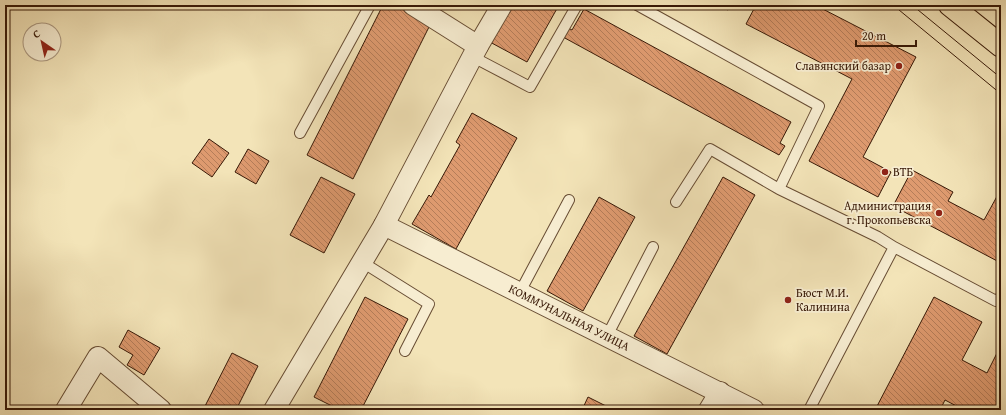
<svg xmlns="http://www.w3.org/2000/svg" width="1006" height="415" viewBox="0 0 1006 415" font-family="'Gentium Book Plus',serif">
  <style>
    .building { fill: url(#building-back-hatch); stroke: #381907 }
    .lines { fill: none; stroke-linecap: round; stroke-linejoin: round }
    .service-casing { stroke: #674c33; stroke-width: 12 }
    .minor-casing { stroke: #674c33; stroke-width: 22 }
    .primary-casing { stroke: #381907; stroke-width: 24 }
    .service { stroke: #f7edd1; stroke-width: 10 }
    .minor { stroke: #f7edd1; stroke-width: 20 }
    .primary { stroke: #f3e4b8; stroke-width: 22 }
    .tram { stroke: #381907; stroke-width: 1 }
    .poi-dot { fill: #8f2418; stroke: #f7edd1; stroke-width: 1.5 }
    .labels { text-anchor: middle; stroke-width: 3.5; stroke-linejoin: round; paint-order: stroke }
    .poi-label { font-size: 12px; fill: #381907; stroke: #f7edd1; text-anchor: end }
    .street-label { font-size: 12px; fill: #381907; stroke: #f7edd1 }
  </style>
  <defs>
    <pattern id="building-back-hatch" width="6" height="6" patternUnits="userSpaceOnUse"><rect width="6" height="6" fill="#de9a6f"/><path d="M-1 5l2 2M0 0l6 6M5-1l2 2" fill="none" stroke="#b57d59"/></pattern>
  </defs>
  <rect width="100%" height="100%" fill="#f3e4b8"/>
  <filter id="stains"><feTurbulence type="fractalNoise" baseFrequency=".005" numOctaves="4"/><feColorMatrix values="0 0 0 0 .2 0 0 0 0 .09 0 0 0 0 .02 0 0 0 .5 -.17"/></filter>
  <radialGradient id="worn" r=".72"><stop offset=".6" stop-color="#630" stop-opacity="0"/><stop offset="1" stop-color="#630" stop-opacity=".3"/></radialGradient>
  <!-- building -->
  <path class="building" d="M383,5h12l36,18 -78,156 -46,-24z
    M508,5h51l-32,57 -39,-21z
    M719,5h11l-2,5z
    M756,5h59l101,52 -53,100 28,15 -13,25 -69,-36 43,-82 -106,-55z
    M584,9l207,113 -11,21 5,3 -6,9 -216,-118 5,-9 4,2z
    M472,113l45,25 -61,111 -44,-25 17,-29 2,2 29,-52 -4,-3z
    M209,139l20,14 -17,24 -20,-14z
    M248,149l21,12 -13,23 -21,-12z
    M912,170l41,22 -5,9 36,19 17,-31v74l-108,-57z
    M321,177l34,17 -31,59 -34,-18z
    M723,177l32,18 -88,159 -33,-18z
    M599,197l36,20 -52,94 -36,-20z
    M365,297l43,22 -47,91h-21l-26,-13z
    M934,297l48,25 -20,38 25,13 14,-28v65h-37l-19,-10 -5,10h-65z
    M128,330l32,18 -16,27 -17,-10 6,-10 -14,-8z
    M232,353l26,13 -22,44h-33z
    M588,397l26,13h-32z"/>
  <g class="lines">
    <!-- service casing -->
    <g class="service-casing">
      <path id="service" d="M637,5l182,101 -40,83 99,48 16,10 -85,163
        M473,57l57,30 47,-82
        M300,133l70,-128
        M676,202l34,-53 69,40
        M894,247l102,54 5,-4
        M362,262l67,42 -24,47
        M520,292l49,-92
        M607,336l46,-89"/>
    </g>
    <!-- minor casing -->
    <g class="minor-casing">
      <g id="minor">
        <path d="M413,5l65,41"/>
        <path id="s1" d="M384,225l370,185"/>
        <path d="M66,410l32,-53 63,53"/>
        <path d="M274,410l110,-185 94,-179 24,-41"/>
        <path d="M709,410l11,-18"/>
      </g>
    </g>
    <!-- primary casing -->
    <g class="primary-casing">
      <path id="primary" d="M950,5l51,41"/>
    </g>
    <!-- service -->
    <use href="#service" class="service"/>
    <!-- minor -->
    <use href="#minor" class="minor"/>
    <!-- primary -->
    <use href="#primary" class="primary"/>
    <!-- tram -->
    <path class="tram" d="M893,5l108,89
      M912,5l89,73"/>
  </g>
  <!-- markers -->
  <g class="poi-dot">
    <circle cx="899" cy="66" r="4"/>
    <circle cx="885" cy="172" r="4"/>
    <circle cx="939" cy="213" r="4"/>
    <circle cx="788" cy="300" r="4"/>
  </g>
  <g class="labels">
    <!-- poi labels -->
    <g class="poi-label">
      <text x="891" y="70">Славянский базар</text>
      <text x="893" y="176" text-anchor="start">ВТБ</text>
      <text x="931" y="210">Администрация<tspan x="931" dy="14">г. Прокопьевска</tspan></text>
      <text x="796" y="297" text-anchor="start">Бюст М.И.<tspan x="796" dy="14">Калинина</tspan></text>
    </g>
    <!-- street labels -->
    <g class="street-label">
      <text dy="4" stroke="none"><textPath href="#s1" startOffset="207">КОММУНАЛЬНАЯ УЛИЦА</textPath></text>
    </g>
  </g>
  <!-- margin -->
  <rect width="1006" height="415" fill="none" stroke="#f3e4b8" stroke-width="20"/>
  <rect x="6" y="6" width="994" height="403" fill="none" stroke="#381907" stroke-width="2"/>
  <rect x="10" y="10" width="986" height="395" fill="none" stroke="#381907"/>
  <!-- north arrow -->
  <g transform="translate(42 42) rotate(326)"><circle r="19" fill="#f7edd1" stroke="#ab9880"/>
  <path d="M0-3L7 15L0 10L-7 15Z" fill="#8f2418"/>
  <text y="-6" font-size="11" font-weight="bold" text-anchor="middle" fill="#381907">С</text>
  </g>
  <!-- scale -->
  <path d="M856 40v6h60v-6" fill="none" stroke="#381907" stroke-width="2"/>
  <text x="862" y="40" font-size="12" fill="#381907" stroke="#f7edd1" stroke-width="3" paint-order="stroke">20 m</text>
  <rect width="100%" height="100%" filter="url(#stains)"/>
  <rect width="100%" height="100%" fill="url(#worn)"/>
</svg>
